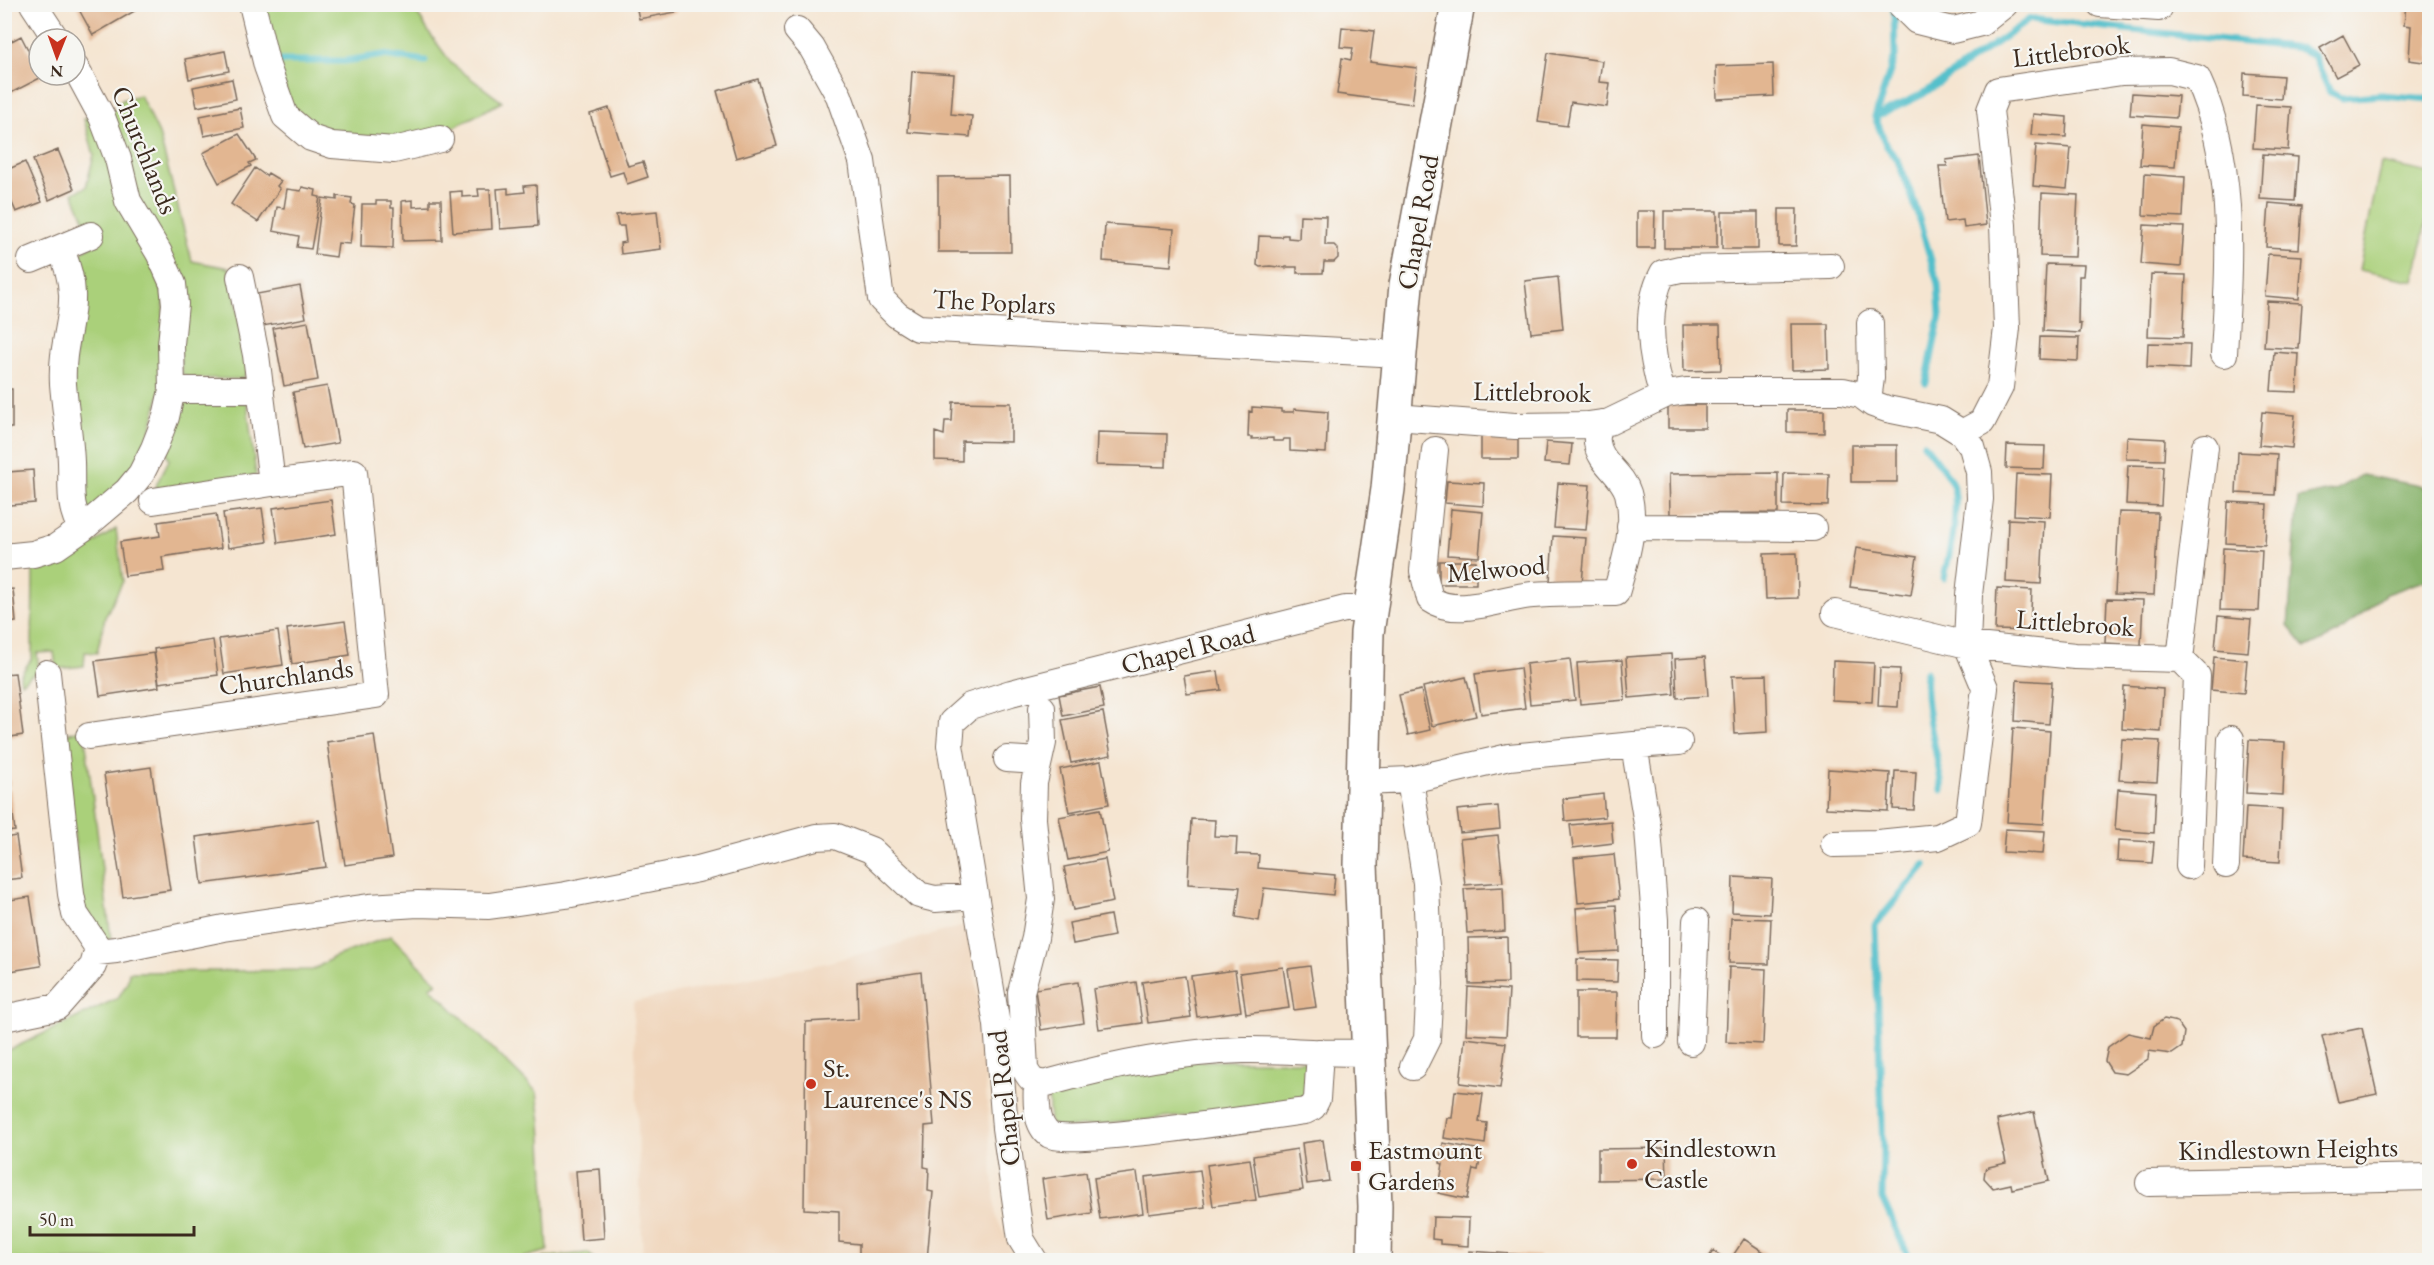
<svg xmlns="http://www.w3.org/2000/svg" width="2434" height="1265" viewBox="0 0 2434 1265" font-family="'EB Garamond',serif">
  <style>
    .built { fill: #f0d6bc }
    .green { fill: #aad07a; stroke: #727d4c; stroke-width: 1.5 }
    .forest { fill: #87b26a; stroke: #616e44; stroke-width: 1.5 }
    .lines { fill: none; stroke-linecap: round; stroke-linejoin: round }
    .stream { stroke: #52bfcb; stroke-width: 7 }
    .building { fill: #e2b691 }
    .street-casing { stroke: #7c6b5d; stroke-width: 28 }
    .secondary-casing { stroke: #7c6b5d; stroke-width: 36 }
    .street { stroke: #fff; stroke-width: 26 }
    .secondary { stroke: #fff; stroke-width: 33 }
    .poi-dot { fill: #c8321e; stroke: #f6f6f2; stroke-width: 2 }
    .labels { text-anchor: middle; stroke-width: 4.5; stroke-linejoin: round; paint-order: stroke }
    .street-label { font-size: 27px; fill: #3b2a1e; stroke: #f6f6f2 }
    .poi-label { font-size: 27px; fill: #3b2a1e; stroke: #f6f6f2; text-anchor: start }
  </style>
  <rect width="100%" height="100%" fill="#f6f6f2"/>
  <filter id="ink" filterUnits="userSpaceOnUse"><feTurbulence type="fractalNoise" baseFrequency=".0167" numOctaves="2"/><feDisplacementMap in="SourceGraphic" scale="12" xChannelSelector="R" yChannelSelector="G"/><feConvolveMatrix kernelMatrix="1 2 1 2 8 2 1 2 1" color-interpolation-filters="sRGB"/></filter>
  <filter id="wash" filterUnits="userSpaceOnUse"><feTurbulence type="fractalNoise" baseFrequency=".008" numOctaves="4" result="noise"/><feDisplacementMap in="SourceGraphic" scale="24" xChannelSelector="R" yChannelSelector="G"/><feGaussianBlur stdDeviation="1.35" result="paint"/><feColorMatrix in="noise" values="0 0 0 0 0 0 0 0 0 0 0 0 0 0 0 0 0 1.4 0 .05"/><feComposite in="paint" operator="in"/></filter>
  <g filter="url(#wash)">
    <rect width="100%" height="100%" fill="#f5e5d1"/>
    <!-- built -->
    <path class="built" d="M968,925l11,77 17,215 21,43h-374l-10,-258 193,-39z"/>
    <!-- green -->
    <path class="green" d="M262,5h150l18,29 22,30 50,38 -52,27 -59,13 -59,-3 -39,-22z
      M140,95l19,39 33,127 37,7 20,92v10l-7,9 -53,-1 -7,-5 -2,-21 -70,-236 12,-16z
      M95,114l63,158 6,21 -3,96 -17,66 -49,56 -10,-2 -12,-118 6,-131 4,-9 12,-7 -22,-51 13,-6 8,-32 -10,-36z
      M2381,163l48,10v34l-15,74 -55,-11z
      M205,399l42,4 9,72 -101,17 2,-9 12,-23 -3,-9 13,-43 7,-5z
      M116,529l7,52 -18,36 -8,36 -12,-1 -1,14 -28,3 -2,-17 -17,1 2,17 -18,13 -1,-7 12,-18 1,-88 33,-9z
      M84,729l27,210 -6,1 -23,-34 -18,-163 5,-10z
      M391,936l46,47 -7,4 107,105 4,30 7,129 -34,9h-509v-208l113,-54 9,-15 2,-11 184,-2 21,-13z
      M1190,1061h117v33l-4,5 -79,13 -161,16 -13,-4 -2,-35z
      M588,1253l7,7h-59l12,-3z"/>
    <!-- forest -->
    <path class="forest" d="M2362,475l58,11 9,4v89l-43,15 -48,39 -32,15 -18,-22 10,-128 37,-8z"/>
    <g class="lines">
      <!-- stream -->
      <path class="stream" d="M1894,10l1,46 -20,61 11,28 12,16 16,41 24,82 2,31 -14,68
        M281,61h64l38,-6 42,6
        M1875,117l48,-23 107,-75 271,29 13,8 16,36 11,6 40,-3 49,4
        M1924,444c10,13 23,27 29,42 7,22 -4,69 -9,92
        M1926,672c-3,41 12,77 16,118
        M1910,1260l-28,-62 1,-48 -8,-225 50,-60"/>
    </g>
    <g id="blocks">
      <!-- building -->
      <path class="building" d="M79,4h56l3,5 -45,26 -16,-29z
        M2406,4h24v59l-21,-3 2,-34 -7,-1z
        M636,5h38l2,7 -37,7z
        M1342,27l32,4 -4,31 47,6 -5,36 -75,-10 5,-36 9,2 2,-12 -13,-1z
        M2343,35l16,30 -23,12 -16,-29z
        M21,36l21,41 -33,17 -5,-9v-40z
        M225,51l4,20 -40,8 -4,-20z
        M1548,53l54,8 -3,21 11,1 -3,24 -36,-5 -4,24 -29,-4z
        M1773,64l1,32 -57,3 -1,-33z
        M912,71l42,3 -3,40 21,2 -2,21 -62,-5z
        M2244,73l39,3 -2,23 -38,-3z
        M232,79l4,20 -39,8 -4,-20z
        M758,79l19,67 -41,12 -19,-67z
        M2132,93l46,3 -2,22 -46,-3z
        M2256,105l35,2 -3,43 -35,-2z
        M240,108l4,20 -40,8 -4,-20z
        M609,108l19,58 15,-4 5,15 -21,7 -4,-12 -13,4 -20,-62z
        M2033,114l34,3 -1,20 -35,-2z
        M2143,124l35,3 -3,40 -35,-2z
        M239,134l17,26 -7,3 2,3 -32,17 -16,-30z
        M2036,145l35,3 -4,41 -34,-3z
        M58,150l16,39 -25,11 -16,-40z
        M2263,154l35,3 -3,44 -35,-2z
        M1979,156l7,69 -22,3 -1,-8 -18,2 -6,-56h8l-1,-6z
        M25,162l17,40 -26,10 -12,-28v-13z
        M255,168l11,8 2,-3 13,8 -4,5 3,3 -22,33 -27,-18z
        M2145,174l40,3 -2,40 -40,-2z
        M1010,176l1,76h-73v-75z
        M536,185l2,41 -38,3 -3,-40 11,-1v6l8,-1 9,-1 -1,-6z
        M302,187l14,3 -1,6 5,1 -9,52 -14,-2 2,-11 -26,-5 4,-24 7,1 3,-19 14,2z
        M478,189h12l2,40 -39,3 -3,-40 12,-1v6l17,-1z
        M2042,193l36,2 -3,62 -35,-1z
        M337,196l15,2 -1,6 4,1 -5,39 -12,-1 -2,14 -21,-3 7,-56 15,2z
        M413,200v7l17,-1v-6h11l1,40 -39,1 -1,-40z
        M376,201h15v7h3l-1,40 -32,-1 1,-43h14z
        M2269,203l33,3 -3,43 -33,-2z
        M1779,209h18l-1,37h-17z
        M657,211l4,38 -40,5 -1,-11 6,-1 -2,-16h-6l-2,-11z
        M1637,211h18l-1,37h-17z
        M1664,211h53v37h-53z
        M1722,212h36v37h-36z
        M1300,215l26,1 -1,29h9l4,4v9l-4,4h-10l-1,11h-26v-6h-11v1l-16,-2 -10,1 -3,-2 2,-29 23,1 1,-2h5v3l11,1z
        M1105,224l69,5 -3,37 -68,-5z
        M2144,225l40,2 -3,40 -40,-3z
        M2268,254l34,2 -3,43 -34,-3z
        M2046,264l38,1 -1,11h-4l-1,47 3,1 -1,9 -37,-2z
        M2151,274l35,1 -3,62 -35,-1z
        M1558,277l5,52 -32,4 -6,-52z
        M300,286l6,32 -43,8 -6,-32z
        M2267,301l35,2 -3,46 -35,-2z
        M308,322l10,58 -34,6 -11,-58z
        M1791,324h37l1,45 -37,1z
        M1683,325h37l1,45 -37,1z
        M2040,337l39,1 -1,23 -39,-2z
        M2148,343l42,1 -1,25 -42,-2z
        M2274,352l25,2 -2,38 -26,-1z
        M327,386l11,57 -35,6 -10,-57z
        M4,389h8v39h-8z
        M953,402l58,1v39l-49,-1v20l-27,-1v-28l9,3 1,-14h7z
        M1668,405h37v23h-37z
        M1252,407l29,2v3h13v-3l34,3 -2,41 -36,-2v-12h-6l-1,2h-10v-3l-21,1v-2h-4l1,-26 3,1z
        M1787,410h37v23l-37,-1z
        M2262,412l33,3 -3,33 -33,-3z
        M1097,432l70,2 -1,33 -70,-2z
        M1481,437h37v22h-37z
        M2127,437l38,2 -1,21 -38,-1z
        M2424,439h6v21h-5z
        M1546,442l26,2 -2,21 -26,-2z
        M1851,445h46v37h-46z
        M2007,445l38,1 -1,23 -38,-1z
        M2238,452l39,2 -2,41 -39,-2z
        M2128,465l35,1 -2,40 -35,-2z
        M33,470l2,33 -25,2 -2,-33z
        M1778,473v40l-108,1 -1,-40z
        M1784,473l45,1 -1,32 -45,-1z
        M2016,474l36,1 -2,42 -36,-2z
        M1447,481l37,2 -1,23 -38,-3z
        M1558,483l32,2 -4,45 -32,-2z
        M331,500l5,34 -58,9 -5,-35z
        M2228,502l39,2 -2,41 -39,-2z
        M262,508l5,34 -39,6 -5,-35z
        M1451,509l32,3 -4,45 -32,-2z
        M2119,512l39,1 -4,82 -39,-1z
        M216,514l5,34 -59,9 2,14 -39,5 -5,-34 40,-6 -2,-14z
        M2008,519l36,2 -3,63 -35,-2z
        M1553,536l33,2 -4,45 -32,-2z
        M1856,548l61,9 -6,38 -61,-8z
        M2223,548l39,2 -3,61 -39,-1z
        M1797,553l1,45 -32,1 -2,-45z
        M1439,561h37v23h-37z
        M1997,588l35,2 -2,41 -35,-1z
        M13,589l3,33 -12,1v-33z
        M2107,599l36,1 -2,45 -36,-2z
        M2218,616l33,3 -3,33 -33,-3z
        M345,621l5,34 -58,9 -5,-35z
        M278,631l5,34 -59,9 -5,-35z
        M213,640l5,35 -59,8 -5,-34z
        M154,653l5,34 -59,9 -5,-35z
        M1671,654l3,40 -45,4 -3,-41z
        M1705,657l3,39 -31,2 -2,-39z
        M2214,657l33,3 -3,33 -33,-3z
        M1570,659l5,41 -45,4 -4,-40z
        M1622,660l3,40 -45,4 -3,-41z
        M1833,661l41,2 -2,39 -40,-2z
        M1520,668l5,40 -44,6 -6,-40z
        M1880,668l20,1 -2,38 -20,-1z
        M1218,671l3,19 -34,4 -3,-18z
        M15,673l8,62 -19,3v-64z
        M1766,675l2,57 -33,2 -3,-58z
        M1466,677l10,39 -44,10 -9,-39z
        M2017,680l35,2 -3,42 -34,-3z
        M2124,686l39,3 -2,43 -39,-3z
        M1100,687l4,21 -41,8 -4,-21z
        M1421,690l9,40 -22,5 -9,-40z
        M1103,712l8,43 -40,8 -9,-43z
        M2013,728l37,3 -6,93 -37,-2z
        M374,735l18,123 -47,7 -18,-123z
        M2122,739l38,2 -3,41 -38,-2z
        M2249,740l36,2 -2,53 -37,-2z
        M4,751l6,34 -6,1z
        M1101,761l8,43 -40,8 -9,-43z
        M151,767l19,123 -47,7 -19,-123z
        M1828,769l62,4 -2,38 -62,-3z
        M1895,771l21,1 -2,38 -21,-1z
        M10,789l5,42 -11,1v-42z
        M2118,789l38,3 -2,41 -39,-3z
        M1603,794l2,23 -40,4 -2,-22z
        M1498,806l2,23 -40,4 -3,-23z
        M2246,807l36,2 -2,53 -37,-2z
        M1100,809l8,43 -40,8 -9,-43z
        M1191,819l24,1 -1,16 23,1 -1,17 23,1 -1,13 77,7 -2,20 -69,-7 -5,33 -23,-4 4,-30 -52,-3z
        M319,820l7,47 -124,17 -6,-47z
        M1611,821l2,22 -40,5 -3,-23z
        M2005,829l40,2 -2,23 -40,-2z
        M1498,835l5,47 -38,3 -5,-46z
        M16,836l6,42 -18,2v-42z
        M2118,840l36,2 -2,21 -35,-2z
        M1614,854l5,45 -41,4 -4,-45z
        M1105,859l8,43 -40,8 -9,-43z
        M1733,877l39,2 -2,35 -38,-2z
        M4,887h4l2,13 20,-3 11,69 -37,6z
        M1503,887l2,44 -38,2 -3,-44z
        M1616,905l3,46 -40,2 -3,-45z
        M1110,915l4,21 -41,8 -4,-21z
        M1731,918l40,1 -2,45 -40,-1z
        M1507,937l1,46 -39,1 -1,-46z
        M1577,959l41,1 -1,22 -40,-1z
        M1310,966l6,41 -22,3 -6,-41z
        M1283,967l6,41 -43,6 -6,-41z
        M1729,967l37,2 -3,75 -37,-2z
        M1235,970l6,41 -44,6 -6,-41z
        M921,972l13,153 -9,1 -1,41 5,1 -1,23 5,1 -6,68h-68v-16l-20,-2v-31l-35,-2 2,-187 52,-3 -1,-37z
        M1185,976l6,41 -43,6 -6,-41z
        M1078,982l6,41 -43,7 -6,-41z
        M1136,982l6,41 -43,6 -6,-40z
        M1468,987l41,3 -3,46 -40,-2z
        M1576,992h41l-1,45h-40z
        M2164,1019l13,3 7,10 -2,15 -10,7 -23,-3 -1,8 -22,15 -14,-2 -7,-11 3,-14 20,-14 23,5 3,-12z
        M2362,1028l15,66 -39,8 -16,-66z
        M1465,1038l41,5 -6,45 -40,-5z
        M1455,1091l28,3 -4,28 8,1 -2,21 -41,-6 3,-20h5z
        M2034,1112l15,69 -37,8 -1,-5 -18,4 -9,-10 1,-8 4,-3 17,-4 -9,-43z
        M1323,1140l6,41 -22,3 -5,-41z
        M1443,1143l39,7 -4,20 -5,-1 -6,30 -29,-6 5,-29 -3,-1z
        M1666,1148l1,31 -69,1v-31z
        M1297,1149l6,41 -44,7 -6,-41z
        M1250,1159l6,41 -43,6 -6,-41z
        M600,1169l4,69 -23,2 -5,-69z
        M1200,1170l5,37 -56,7 -4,-37z
        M1086,1172l6,41 -44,7 -6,-41z
        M1137,1172l6,41 -43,6 -6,-41z
        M1433,1217l36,1 -1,28 -28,-2v-4l-8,-1z
        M1744,1239l32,21h-46z
        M1469,1251l70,5v4h-71z
        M1713,1251l14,9h-20z"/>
    </g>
  </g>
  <g filter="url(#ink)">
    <use href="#blocks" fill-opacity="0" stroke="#7c6b5d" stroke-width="1.5"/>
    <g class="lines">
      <!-- street casing -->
      <g class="street-casing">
        <path id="street" d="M33,4l23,35
          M252,4l15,62 18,50 26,22 21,7 62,5 46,-11
          M1900,4l17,17 36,9 28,-7 24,-19
          M2100,4l59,4v-4
          M797,30l15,18 27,48 23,65 19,138 16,16 21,13 481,26
          M60,248c27,59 0,81 3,136 2,26 7,52 8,78 1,25 -3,45 11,67
          M31,260l60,-25
          M172,390h89
          M1663,396c-12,-39 -20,-85 0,-123l17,-4 151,-3
          M1868,400l3,-22 -1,-55
          M1395,417l120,9 73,-1 21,-3 58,-28 19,-3h157l18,4 12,9 14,5 54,11 21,13 10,14 7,25 1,27 -11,96 -2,50 18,43 -17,135 -30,14 -60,6 -44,1
          M1962,433l20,-11 18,-35 7,-59 -4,-103 -13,-115 8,-20 124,-18 47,-1 28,7c40,86 32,184 27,276
          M1435,450l-12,121 7,28c28,20 72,-2 103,-4 28,-2 55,-2 83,-2 9,-32 21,-67 12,-100 -6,-20 -29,-30 -31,-51 -1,-5 2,-13 2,-18
          M153,501l119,-18 -16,-128 -16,-78
          M1630,527l183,1
          M4,557l29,-3 23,-7 26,-18 45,-38 14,-17 13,-26 12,-31 6,-27 -1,-46 4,-40 -2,-20 -14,-31 -31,-52 -10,-42 -16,-42 -27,-50
          M1835,613l132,32 108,11 105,3 25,-212
          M2180,659l17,17 -8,190
          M1042,708l1,35 -9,40 -1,36 8,80 -6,39 -14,54 4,77c5,11 10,15 22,14 64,-18 130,-31 196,-33 42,-1 83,5 125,2
          M89,736l287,-41 -22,-223 -82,11
          M1007,759l32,2
          M1410,780l16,103 4,101 -3,55 -14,28
          M1362,782l48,-2 99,-23 125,-12
          M2226,865l5,-126
          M97,952l19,-2 108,-22 145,-21 49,-3 71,2 77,-11 132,-26 118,-32 19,-1 36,14 48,45 16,4 40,-3
          M4,1018l53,-11 36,-41 4,-14 -1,-7 -21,-31 -4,-20 -24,-221
          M1655,1035v-115l-7,-90 -14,-85 45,-3
          M1691,1042l5,-121
          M1037,1083c-1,16 -2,42 13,52 19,11 220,-19 255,-24l8,-4 4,-8 3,-47
          M2149,1183l281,-6
          M1034,1260l-13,-21 -16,-111 -8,-103 -47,-280 2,-23 18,-16 41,-13 334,-84h24"/>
      </g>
      <!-- secondary casing -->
      <g class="secondary-casing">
        <path id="secondary" d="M1374,1260l1,-54 -14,-341 6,-232 21,-144 18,-204 52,-281"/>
      </g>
      <!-- street -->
      <use href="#street" class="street"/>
      <!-- secondary -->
      <use href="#secondary" class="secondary"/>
    </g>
  </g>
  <!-- markers -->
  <g class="poi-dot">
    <circle cx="811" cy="1084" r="6"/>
    <circle cx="1632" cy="1164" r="6"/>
    <rect x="1350" y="1160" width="12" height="12" rx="3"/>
  </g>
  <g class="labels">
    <!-- street labels -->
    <g class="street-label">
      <text transform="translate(2071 51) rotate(-7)" y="9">Littlebrook</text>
      <text transform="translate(145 150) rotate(68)" y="9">Churchlands</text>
      <text transform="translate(1418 222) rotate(-80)" y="9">Chapel Road</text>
      <text transform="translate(994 302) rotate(3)" y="9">The Poplars</text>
      <text transform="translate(1532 392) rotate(1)" y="9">Littlebrook</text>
      <text transform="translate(1496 569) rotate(-5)" y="9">Melwood</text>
      <text transform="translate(2075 623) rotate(4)" y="9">Littlebrook</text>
      <text transform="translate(1188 649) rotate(-14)" y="9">Chapel Road</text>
      <text transform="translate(286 677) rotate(-8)" y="9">Churchlands</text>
      <text transform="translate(1004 1098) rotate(-96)" y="9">Chapel Road</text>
      <text transform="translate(2288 1149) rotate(-1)" y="9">Kindlestown Heights</text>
    </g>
    <!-- poi labels -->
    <g class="poi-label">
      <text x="823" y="1077">St.<tspan x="823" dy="31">Laurence's NS</tspan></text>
      <text x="1644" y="1157">Kindlestown<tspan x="1644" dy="31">Castle</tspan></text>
      <text x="1368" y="1159">Eastmount<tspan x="1368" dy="31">Gardens</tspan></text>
    </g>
  </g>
  <!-- margin -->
  <rect width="2434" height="1265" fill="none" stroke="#f6f6f2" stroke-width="24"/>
  <!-- north arrow -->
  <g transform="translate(57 57) rotate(181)"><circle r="28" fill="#f6f6f2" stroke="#aba49d" stroke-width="1.5"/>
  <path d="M0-4.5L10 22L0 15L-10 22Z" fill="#c8321e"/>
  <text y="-9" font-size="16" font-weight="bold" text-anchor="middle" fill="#3b2a1e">N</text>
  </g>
  <!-- scale -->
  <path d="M30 1226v9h164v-9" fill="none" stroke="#3b2a1e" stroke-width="3"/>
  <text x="39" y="1226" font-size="18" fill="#3b2a1e" stroke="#f6f6f2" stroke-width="4.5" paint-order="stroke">50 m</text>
</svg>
